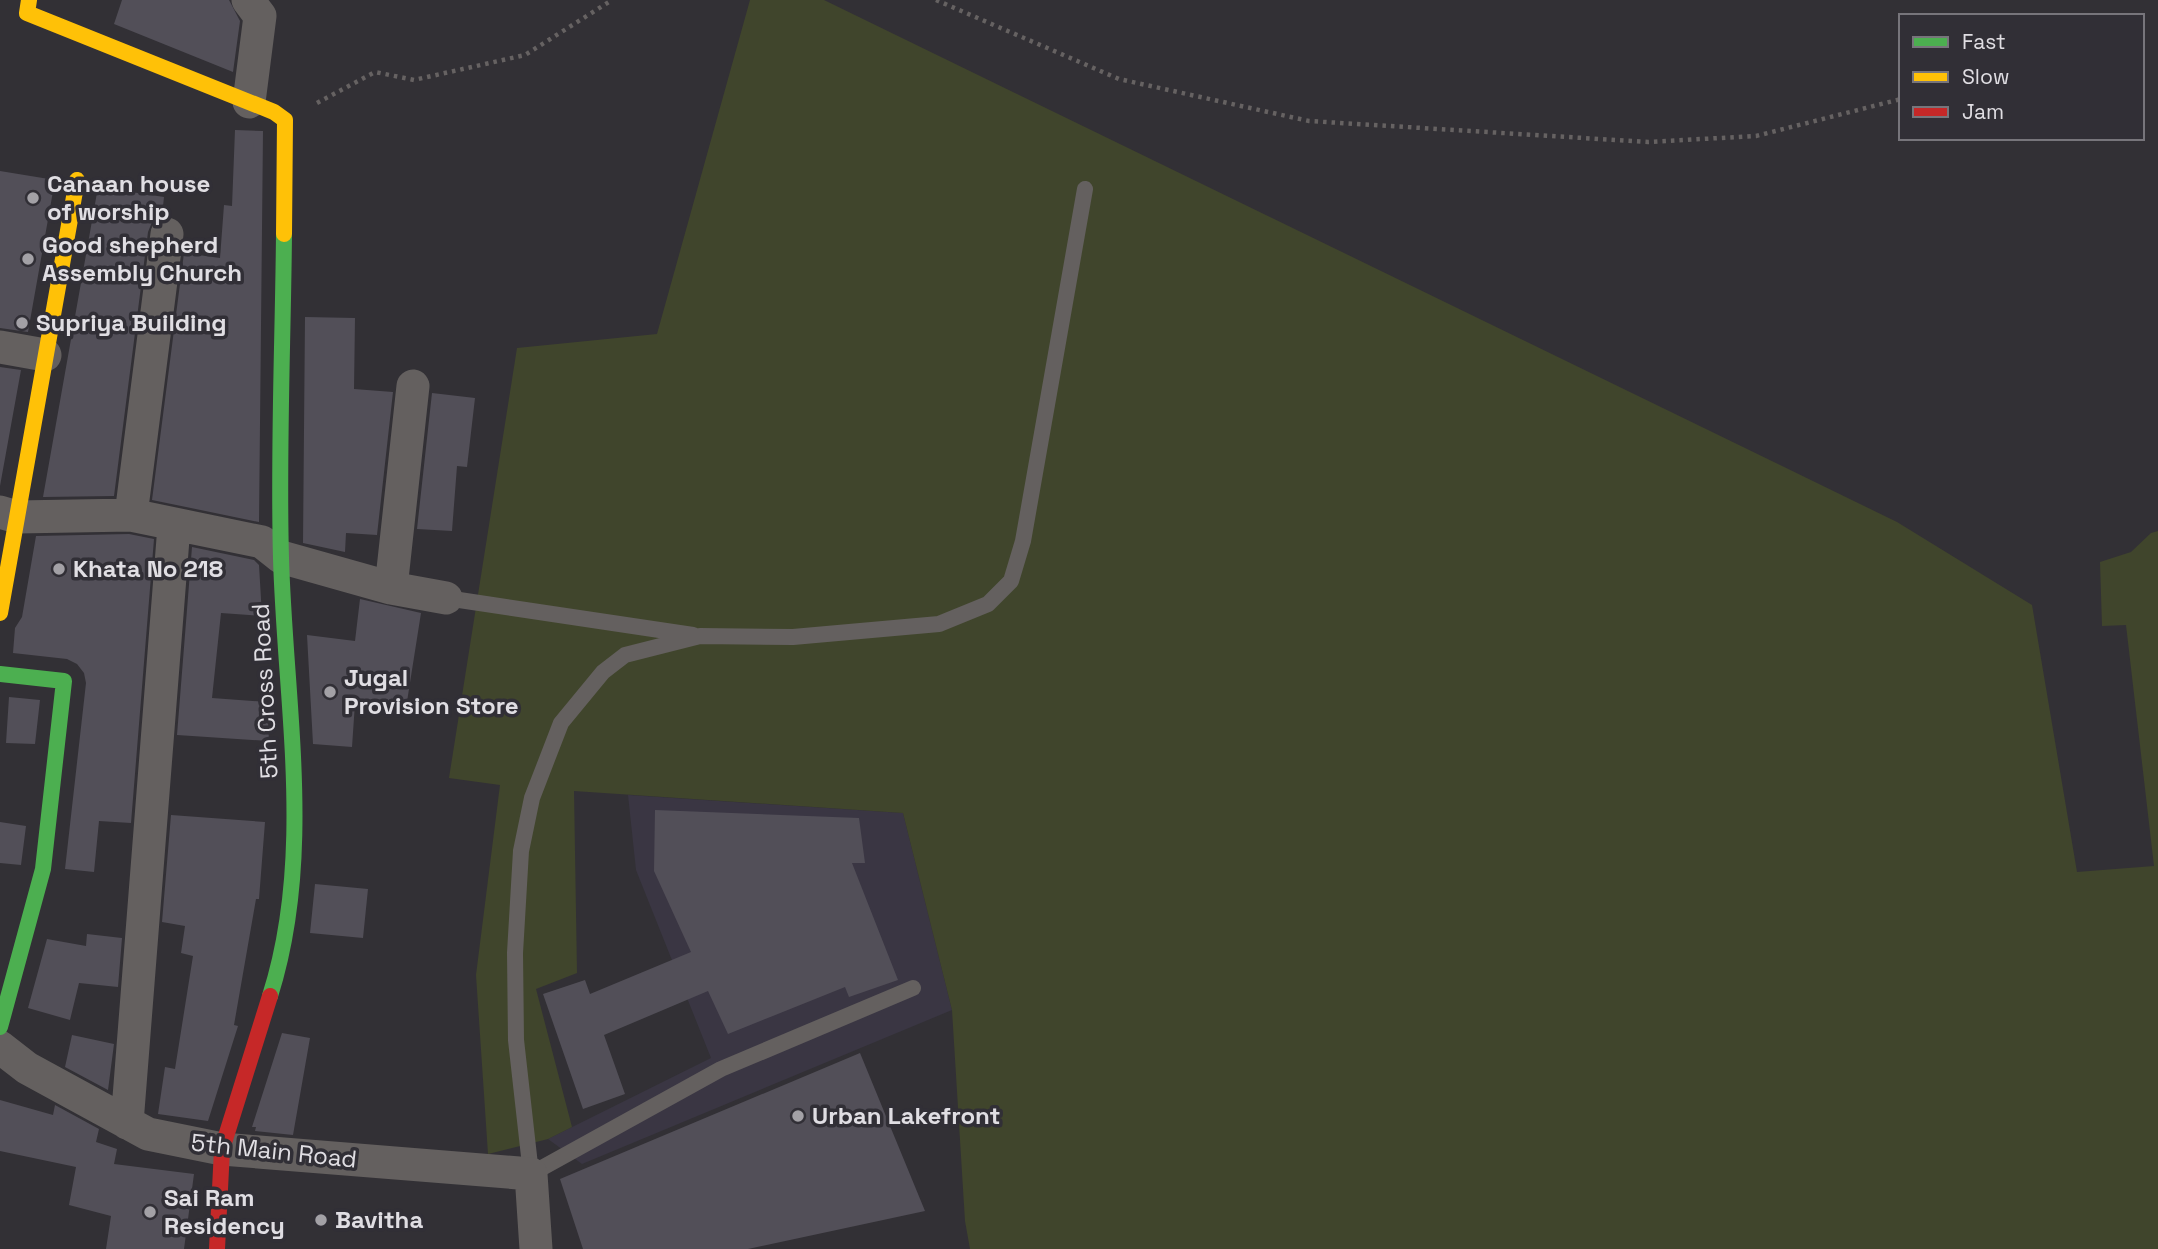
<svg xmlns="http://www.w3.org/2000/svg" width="2158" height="1249" viewBox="0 0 2158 1249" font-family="'Space Grotesk',sans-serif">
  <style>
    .built { fill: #3a3643 }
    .green { fill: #40452c }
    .building { fill: #524f58 }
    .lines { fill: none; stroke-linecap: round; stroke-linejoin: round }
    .path { stroke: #666262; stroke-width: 4.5; stroke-dasharray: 3.5 5; stroke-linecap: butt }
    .lane { stroke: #64605f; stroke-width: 16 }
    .street { stroke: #64605f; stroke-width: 33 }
    .fast { stroke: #4caf50; stroke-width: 16 }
    .slow { stroke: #ffc107; stroke-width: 16 }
    .jam { stroke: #c62828; stroke-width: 16 }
    .poi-dot { fill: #a3a1a6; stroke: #312f36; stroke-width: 2.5 }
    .labels { text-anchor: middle; stroke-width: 7; stroke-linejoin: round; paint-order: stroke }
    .poi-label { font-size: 24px; font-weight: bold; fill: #e0dee3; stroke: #312f36; text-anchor: start }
    .street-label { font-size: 24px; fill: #e0dee3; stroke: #312f36 }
  </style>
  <rect width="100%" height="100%" fill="#323035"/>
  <!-- built -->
  <path class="built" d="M628,795l275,18 49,197 -370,154 -34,-25 163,-81 -75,-188z"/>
  <!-- green -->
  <path class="green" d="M750,0h74l1073,522 135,83 45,267 77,-6 -28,-241 -24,1 -2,-64 31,-10 20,-19 7,-2v718h-1188l-5,-28 -13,-211 -49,-197 -329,-22 3,182 -41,16 36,138 -24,12 -60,15 -12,-179 24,-190 -51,-7 68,-430 140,-14z"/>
  <!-- building -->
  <path class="building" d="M122,0h107l11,21 -7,51 -119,-48z
    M235,130l28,1 -4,391 -107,-22 32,-247 36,5 4,-53 8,1z
    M0,171l55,9 -27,152 -28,-4z
    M98,187l66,10 -2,19 -10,6 -4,10 -34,264 -71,1z
    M305,317l50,1 -1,71 39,3 -16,143 -31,-2 -1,19 -42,-9z
    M0,367l21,3 -21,116z
    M432,393l43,5 -8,69 -10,-1 -5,65 -35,-2z
    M129,534l25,5 -23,284 -32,-2 -5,51 -29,-3 21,-186 -2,-10 -7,-9 -10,-5 -54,-6 2,-25 7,-11 14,-81z
    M192,547l62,13 5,5 3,51 -41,-3 -9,85 55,4 2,39 -92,-6z
    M360,599l61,14 -15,95 -51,-5 -3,44 -39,-3 -6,-109 48,6z
    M9,697l31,3 -5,44 -29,-1z
    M655,810l204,8 6,45h-13l46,117 -49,17 -4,-10 -117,47 -20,-43 -104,44 21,59 -42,15 -40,-115 42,-14 5,14 101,-42 -37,-81z
    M171,815l94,7 -6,77h-3l-22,126 4,1 -30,95 -50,-7 7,-47 10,2 18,-113 -12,-3 4,-27 -23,-4z
    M0,822l26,4 -5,39 -21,-2z
    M315,884l53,5 -5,49 -53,-5z
    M87,934l35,4 -4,49 -39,-4 -9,37 -42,-12 19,-69 39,7z
    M282,1033l28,5 -17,97 -38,-4 1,-4h-4z
    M72,1035l42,9 -6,46 -43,-23z
    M860,1053l65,158 -177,38h-165l-23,-70z
    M0,1100l53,15 2,-10 44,24 -3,13 21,7 -3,15 80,10 -10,75h-78l5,-33 -42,-11 7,-38 -76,-16z"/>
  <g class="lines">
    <!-- path -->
    <path class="path" d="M936,0l183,79 190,42 339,21 108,-6 145,-37
      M317,103l58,-31 39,8 111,-25 87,-55"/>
    <!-- lane -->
    <path class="lane" d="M446,598l247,37
      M913,988l-192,81 -190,105 -15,-134 -1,-87 6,-102 11,-53 29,-75 42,-51 22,-17 75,-19 93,1 146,-13 49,-20 23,-23 12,-40 62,-352"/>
    <!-- street -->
    <path class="street" d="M248,0l12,16 -11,86
      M0,347l45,8
      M0,512l17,5 114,-2 131,27 19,15 110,31 55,10
      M131,515l36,-281
      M391,588l22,-202
      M0,1047l27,21 121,66 74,15 309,25 5,75
      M127,1123l47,-597"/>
    <!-- fast -->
    <path class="fast" d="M0,674l64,7 -21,188 -43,158
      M270,996c45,-141 15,-293 11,-438 -3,-108 2,-216 3,-324"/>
    <!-- slow -->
    <path class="slow" d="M29,0l-2,13 247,99 11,8 -1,114
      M0,613l77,-433"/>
    <!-- jam -->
    <path class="jam" d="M217,1249l5,-100 48,-153"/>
  </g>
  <!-- markers -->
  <g class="poi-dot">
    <circle cx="33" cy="198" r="7"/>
    <circle cx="28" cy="259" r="7"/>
    <circle cx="22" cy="323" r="7"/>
    <circle cx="59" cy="569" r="7"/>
    <circle cx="330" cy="692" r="7"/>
    <circle cx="798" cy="1116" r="7"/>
    <circle cx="150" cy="1212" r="7"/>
    <circle cx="321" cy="1220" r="7"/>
  </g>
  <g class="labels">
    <!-- poi labels -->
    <g class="poi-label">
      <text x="47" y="192">Canaan house<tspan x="47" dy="28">of worship</tspan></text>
      <text x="42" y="253">Good shepherd<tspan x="42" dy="28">Assembly Church</tspan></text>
      <text x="36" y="331">Supriya Building</text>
      <text x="73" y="577">Khata No 218</text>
      <text x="344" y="686">Jugal<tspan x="344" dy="28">Provision Store</tspan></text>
      <text x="812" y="1124">Urban Lakefront</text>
      <text x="164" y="1206">Sai Ram<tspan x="164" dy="28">Residency</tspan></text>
      <text x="335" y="1228">Bavitha</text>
    </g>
    <!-- street labels -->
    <g class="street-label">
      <text transform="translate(265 691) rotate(-93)" y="8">5th Cross Road</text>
      <text transform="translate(274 1151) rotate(6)" y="8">5th Main Road</text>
    </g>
  </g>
  <!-- legend -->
  <rect x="1899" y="14" width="245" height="126" fill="#312f36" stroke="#77757b" stroke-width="2"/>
  <rect x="1913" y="37" width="35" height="10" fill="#4caf50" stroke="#77757b" stroke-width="2"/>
  <text x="1962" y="49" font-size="21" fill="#e0dee3">Fast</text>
  <rect x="1913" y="72" width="35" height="10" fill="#ffc107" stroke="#77757b" stroke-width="2"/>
  <text x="1962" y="84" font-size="21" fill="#e0dee3">Slow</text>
  <rect x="1913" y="107" width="35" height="10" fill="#c62828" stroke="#77757b" stroke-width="2"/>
  <text x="1962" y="119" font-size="21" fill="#e0dee3">Jam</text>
</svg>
